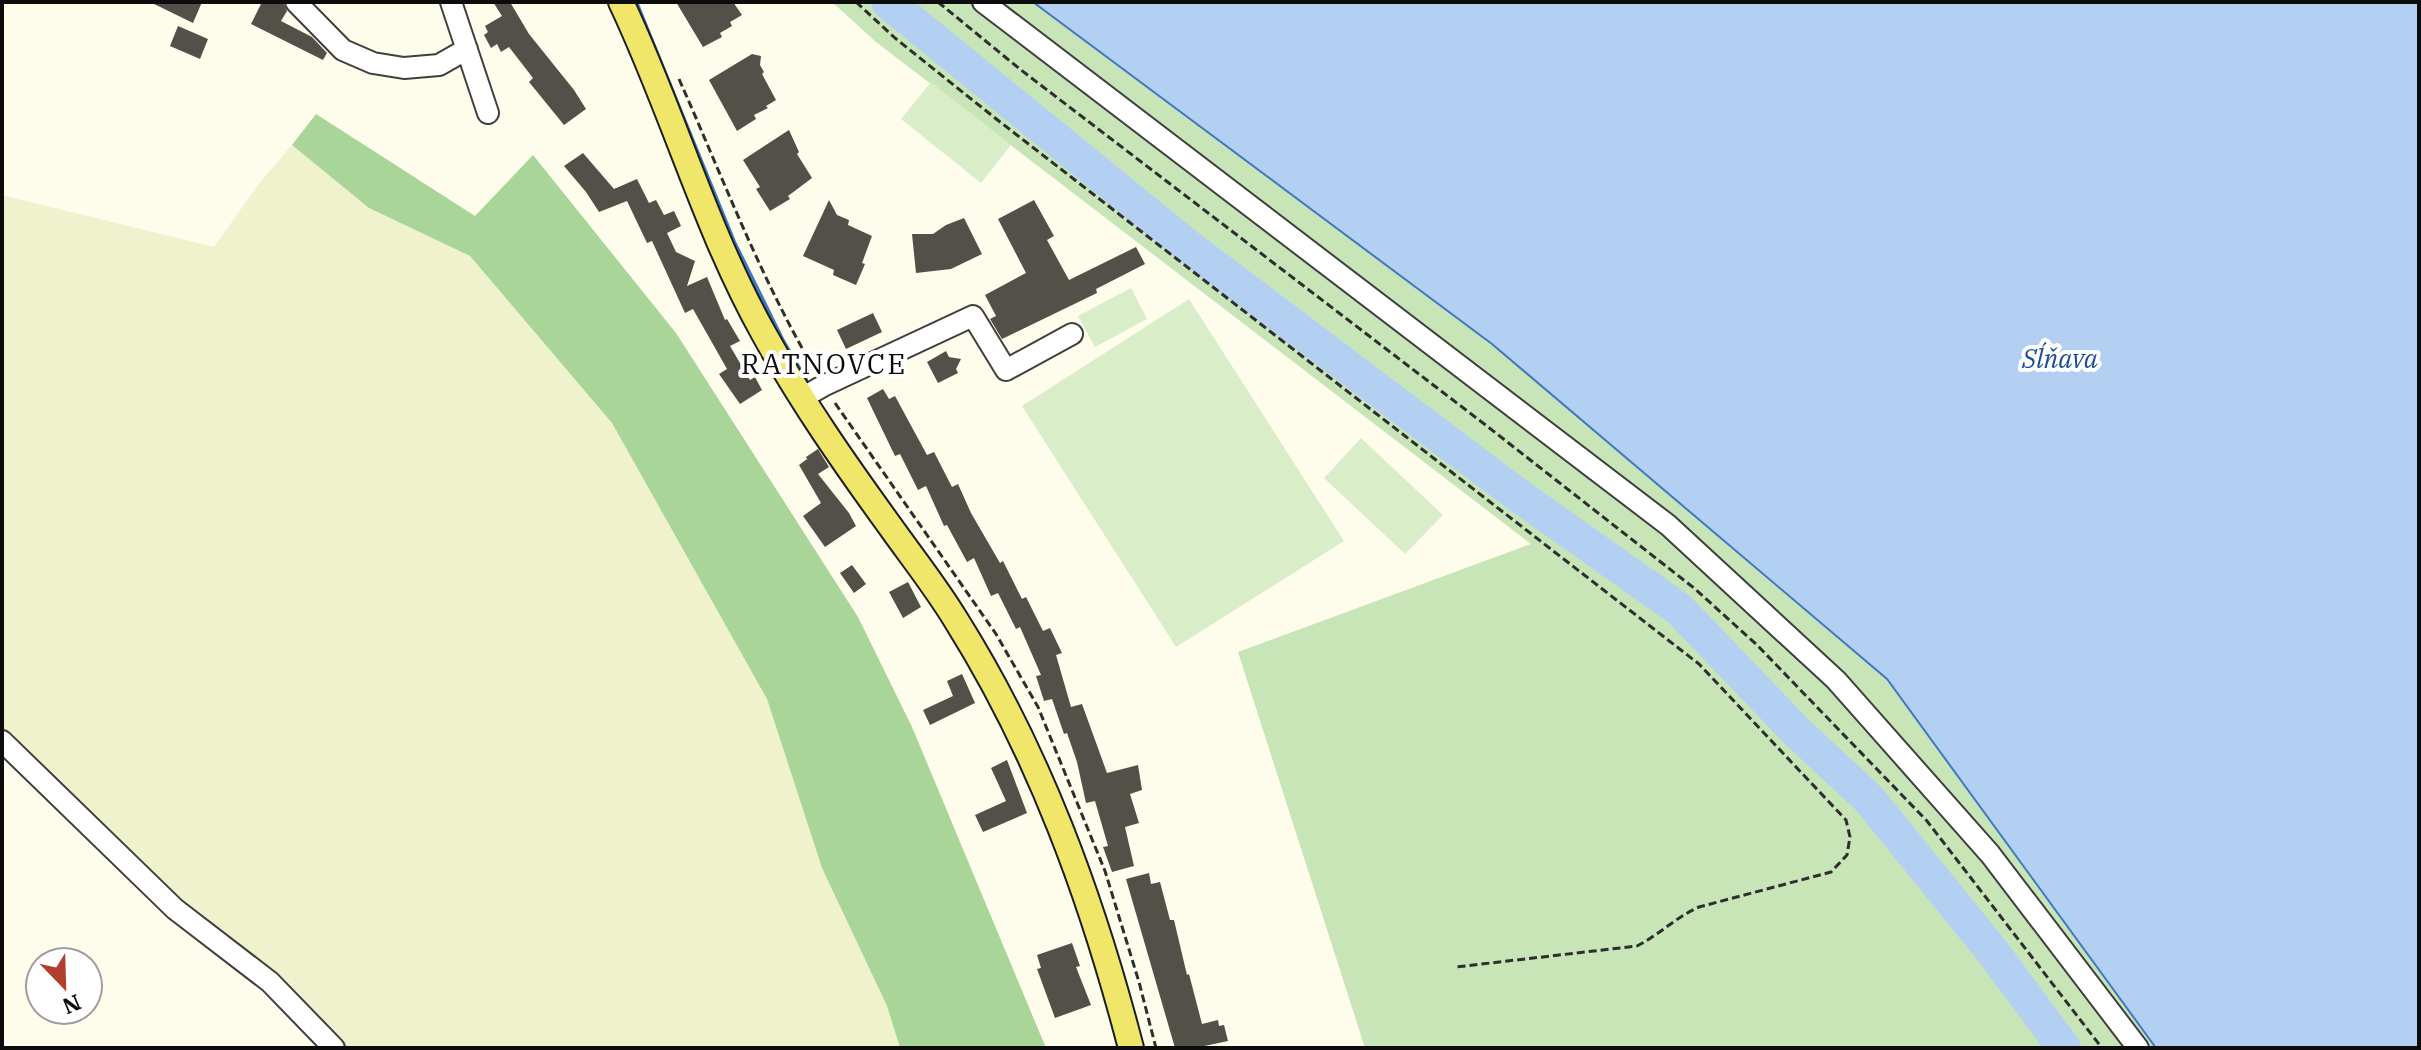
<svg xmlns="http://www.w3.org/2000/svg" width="2421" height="1050" viewBox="0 0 2421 1050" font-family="'IBM Plex Serif',serif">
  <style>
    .farmland { fill: #eff2cd }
    .green { fill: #c8e5b8 }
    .forest { fill: #a9d598 }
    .pitch { fill: #daedc9 }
    .water { fill: #b3d0f2; stroke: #3f78c4; stroke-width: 2 }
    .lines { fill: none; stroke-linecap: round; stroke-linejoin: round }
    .stream { stroke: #3f78c4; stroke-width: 6 }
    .river { stroke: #b3d0f2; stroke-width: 34 }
    .building { fill: #534f49 }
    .minor-casing { stroke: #3f3f3f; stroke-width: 24 }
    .major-casing { stroke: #1d1d1d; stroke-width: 28 }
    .path { stroke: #2e2e2e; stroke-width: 3; stroke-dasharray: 8 4; stroke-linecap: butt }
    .minor { stroke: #fff; stroke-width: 20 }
    .major { stroke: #efe66a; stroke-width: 24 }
    .labels { text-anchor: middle; stroke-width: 8; stroke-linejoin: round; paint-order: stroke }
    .water-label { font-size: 26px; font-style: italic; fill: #1e4c94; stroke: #fff }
    .quarter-label { font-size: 28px; letter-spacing: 2px; fill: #0c0c0c; stroke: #fff }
  </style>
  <rect width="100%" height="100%" fill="#fefdeb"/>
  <!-- farmland -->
  <path class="farmland" d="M292,145l77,63 101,48 142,167 155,276 55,169 65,138 13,42h-569l-329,-306v-547l212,52 46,-65z"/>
  <!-- green -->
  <path class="green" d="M832,2h201l459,342 396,336 268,368h-791l-127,-396 293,-108 -655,-502z"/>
  <!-- forest -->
  <path class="forest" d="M316,114l159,102 58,-61 143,178 182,284 54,110 134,321h-146l-13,-42 -65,-138 -55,-169 -155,-276 -142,-167 -101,-48 -77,-63z"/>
  <!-- pitch -->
  <path class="pitch" d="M931,82l80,63 -30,38 -80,-64z
    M1131,288l16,31 -52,28 -17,-31z
    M1189,299l155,242 -168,106 -154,-241z
    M1361,438l82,77 -38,39 -81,-76z"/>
  <!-- water -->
  <path class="water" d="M1033,2h1386v1046h-263l-269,-369 -395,-335z"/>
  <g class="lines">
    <!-- stream -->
    <path class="stream" d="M635,2l98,240 49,99 23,39"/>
    <!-- river -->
    <path class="river" d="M888,2l297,242 330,249 164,116 118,123 72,67 123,152 72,97"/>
  </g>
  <!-- building -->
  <path class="building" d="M150,2h52l-9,21z
    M262,2h21l4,9 -6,10 31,16 15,16 -4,7 -72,-36z
    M493,2h17l19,32 45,56 12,19 -22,16 -35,-43 4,-4 -24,-31 -8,5 -4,-8 -6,4 -7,-13 4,-3 -3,-6 17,-10z
    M676,2h57l9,13 -12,7 2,4 -12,7 2,4 -19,10z
    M178,26l30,13 -8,20 -30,-13z
    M752,54l9,2 -1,9 4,7 -2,2 14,26 -10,6 2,2 -14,7 2,4 -19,12 -28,-51z
    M789,130l10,22 -2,2 15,24 -24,18 2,3 -20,12 -14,-22 4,-2 -17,-27z
    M583,153l31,36 23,-10 12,24 7,-3 8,15 10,-4 7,15 -14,7 9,19 19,9 -8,25 20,-9 18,43 2,-1 13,22 -10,5 20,34 5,-3 7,13 -22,14 -21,-30 8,-5 -34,-60 -8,4 -33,-72 -5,2 -20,-42 -28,11 -13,-20 -22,-26z
    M829,200l8,15 12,5 -1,5 24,11 -10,27 3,1 -9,21 -23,-10 1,-5 -31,-14z
    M1034,200l20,36 -7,4 22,40 67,-33 9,17 -49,25 1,4 -95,46 -12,-20 6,-3 -11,-21 41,-22 -28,-54z
    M964,218l18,36 -31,15 -35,4 -4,-39h21l13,-9z
    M873,313l9,19 -36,17 -9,-19z
    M946,351l3,6 12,2 -5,10 2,4 -20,10 -11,-21z
    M883,389l6,10 6,-3 32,59 7,-3 18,35 6,-3 13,29 29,50 3,-2 19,38 4,-2 17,34 7,-3 12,25 -6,2 15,52 11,-3 25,69 31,-8 4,25 -12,4 9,29 -14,4 9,39 -22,6 -9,-25 5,-1 -13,-45 -9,2 -9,-41 -10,-29 -3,1 -12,-35 -8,2 -8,-25 5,-1 -21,-48 -4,2 -18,-36 -7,3 -17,-38 -7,4 -20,-37 -3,1 -18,-40 -8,4 -18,-36 -5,2 -28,-58z
    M818,449l11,18 -11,7 31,39 7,13 -31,21 -22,-31 18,-13 -22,-38 8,-6 2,3 -3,-5z
    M852,565l14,19 -12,9 -14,-20z
    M908,582l13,25 -18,11 -14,-26z
    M962,674l13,29 -45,22 -7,-15 30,-14 -6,-15z
    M1007,760l20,53 -44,19 -8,-17 31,-14 -15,-33z
    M1149,873l2,11 9,-2 10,38h4l13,55 2,-1 13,50 16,-4 1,6 5,-1 4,16 -33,7h-20l-49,-169z
    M1072,943l8,23 -4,1 15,38 -36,13 -18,-49 4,-1 -4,-13z"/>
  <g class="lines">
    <!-- minor casing -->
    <g class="minor-casing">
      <path id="minor" d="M296,2l47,48 30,13 31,5 35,-3 28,-16
        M451,2l37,111
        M983,2l685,523 168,155 154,174 148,194
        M802,398l21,-12 150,-70 33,54 66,-36
        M2,741l173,168 95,73 64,66"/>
    </g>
    <!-- major casing -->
    <g class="major-casing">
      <path id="major" d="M621,2c52,109 84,227 143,332 37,67 81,130 126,192 22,31 46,61 66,94 83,132 136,278 175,428"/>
    </g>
    <!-- path -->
    <path class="path" d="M856,2l39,36 100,80 704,546 147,156 4,17 -3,18 -16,17 -132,35c-23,10 -40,28 -62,39l-181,21
      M938,2l83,68 462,353 211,165 63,57 170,176 175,227
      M679,79c43,97 81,198 135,290
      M835,403l161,231 42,73 67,164 34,111 17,66"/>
    <!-- minor -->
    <use href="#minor" class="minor"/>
    <!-- major -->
    <use href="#major" class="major"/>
  </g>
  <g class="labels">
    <!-- water labels -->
    <g class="water-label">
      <text x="2060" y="368">Sĺňava</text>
    </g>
    <!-- quarter labels -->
    <g class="quarter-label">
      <text x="824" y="374">RATNOVCE</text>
    </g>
  </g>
  <!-- border -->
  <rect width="2421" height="1050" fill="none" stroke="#0c0c0c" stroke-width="8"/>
  <!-- north arrow -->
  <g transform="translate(64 986) rotate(157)"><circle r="38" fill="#ffffff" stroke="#9e9e9e" stroke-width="2"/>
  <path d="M0-6L14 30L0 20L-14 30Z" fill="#b23e2d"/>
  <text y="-12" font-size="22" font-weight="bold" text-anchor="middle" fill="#0c0c0c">N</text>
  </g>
</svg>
